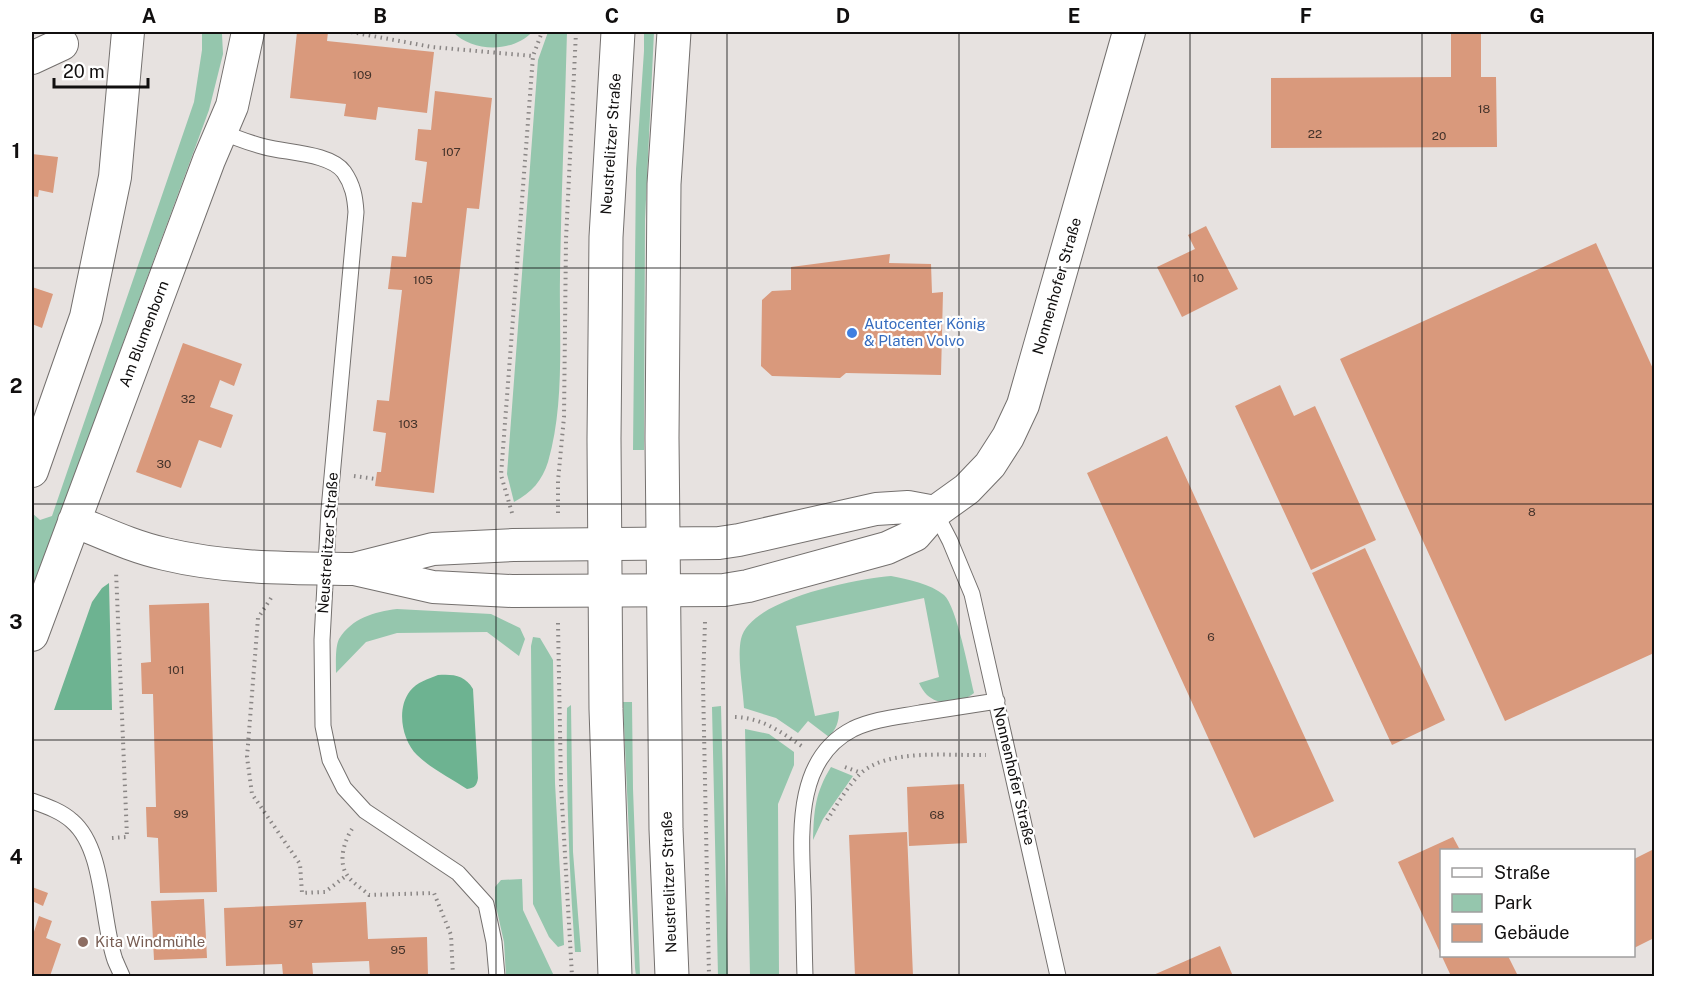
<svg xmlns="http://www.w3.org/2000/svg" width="1686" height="1008" viewBox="0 0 1686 1008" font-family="'Public Sans',sans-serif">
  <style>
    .green { fill: #95c6ad }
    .forest { fill: #6db391 }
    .building { fill: #d9997c }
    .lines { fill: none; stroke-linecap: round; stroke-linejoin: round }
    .lane-casing { stroke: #74706e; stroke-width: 17 }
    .street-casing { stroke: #74706e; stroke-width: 34 }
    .secondary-casing { stroke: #74706e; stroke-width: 35 }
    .path { stroke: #8a8685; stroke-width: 4; stroke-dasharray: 1.5 4.5; stroke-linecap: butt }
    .lane { stroke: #fff; stroke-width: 15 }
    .street { stroke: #fff; stroke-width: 32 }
    .secondary { stroke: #fff; stroke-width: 33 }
    .grid { fill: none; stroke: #110f0f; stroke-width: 1.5; stroke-opacity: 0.55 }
    .shop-dot { fill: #3f7fe0; stroke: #fff; stroke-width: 2 }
    .education-dot { fill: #8d6e63; stroke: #fff; stroke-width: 2 }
    .labels { text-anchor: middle; stroke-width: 4.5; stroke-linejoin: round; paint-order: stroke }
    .number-label { font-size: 12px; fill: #43322a }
    .street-label { font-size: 15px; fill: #110f0f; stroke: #fff }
    .shop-label { font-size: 15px; fill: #366cbe; stroke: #fff; text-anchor: start }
    .education-label { font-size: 15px; fill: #785e54; stroke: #fff; text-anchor: start }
    .neatline { fill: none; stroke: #110f0f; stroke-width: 2 }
    .grid-label { font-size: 20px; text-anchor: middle; font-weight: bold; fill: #110f0f }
  </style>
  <rect width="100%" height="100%" fill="#e7e2e0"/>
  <!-- green -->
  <path class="green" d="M202,32h19l1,2 1,20 -14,56 -177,480v-77l8,7 12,-4 142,-414 8,-52z
    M453,32h79c-19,21 -60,20 -79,0z
    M548,32h19c-2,81 -6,163 -7,245 -1,59 5,127 -12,185 -6,19 -16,30 -34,40l-7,-28 31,-414z
    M644,32h10l-9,188 -1,230h-11l3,-281 8,-118z
    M891,576c16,3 40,8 53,19 13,12 25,78 30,98 -12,10 -34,14 -47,2 -3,-3 -6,-8 -8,-12l20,-6 -15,-79 -128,28 19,90 24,-5c0,11 -3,18 -10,26l-21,-16 -10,12 -22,-15 -32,-10c-1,-20 -7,-50 -3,-69 9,-40 115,-60 150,-63z
    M397,609l94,5 29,14 5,11 -6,17 -32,-24 -90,1 -31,9 -30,31c0,-9 -1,-26 3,-34 13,-21 35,-27 58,-30z
    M533,637l7,1 13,22 2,123 9,162 -6,2 -9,-10 -16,-33 -2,-258z
    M623,702h9l1,87 7,187h-4l-1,-8z
    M571,705l2,147 8,100h-6c-6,-82 -9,-163 -8,-244z
    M721,706l7,270h-10l-6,-269z
    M745,729l24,5 25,18v13l-16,39 1,172h-29z
    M831,767l22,9 -30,43 -10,21c1,-30 2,-47 18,-73z
    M522,879l1,31 31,66h-48l-2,-34 -9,-40v-15l6,-7z"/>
  <!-- forest -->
  <path class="forest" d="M109,583l3,127h-58l38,-108 10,-14z
    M438,675c15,-1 27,0 35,14l5,89c-1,7 -3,10 -11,11 -15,-10 -37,-21 -50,-34 -15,-15 -21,-46 -7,-64 7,-9 18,-12 28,-16z"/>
  <!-- building -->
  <path class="building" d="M297,32h31l-1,9 107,11 -7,61 -49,-6 -2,13 -32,-4 2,-12 -56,-6z
    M1451,32h30v45h15l1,70 -226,1v-70l180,-1z
    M435,91l57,7 -13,111 -12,-1 -33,285 -59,-7 2,-14h4l5,-39 -13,-2 4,-31 12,1 13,-111 -14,-1 4,-33 14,1 6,-55 10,1 5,-41 -12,-2 3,-31 13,1z
    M32,154l26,3 -5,36 -14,-3 -1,7 -6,-1z
    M1206,226l32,63 -56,28 -25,-50 38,-18 -7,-14z
    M1596,243l58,128v282l-149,68 -165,-362z
    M890,254l-1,9 42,1 1,29 11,-1 -2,83 -95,-2 -6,5 -68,-2 -11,-10 1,-66 10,-9 19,-1v-23z
    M32,287l21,7 -11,34 -10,-4z
    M183,343l59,21 -8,22 -14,-6 -10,27 23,8 -12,33 -22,-8 -18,48 -45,-16z
    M1280,385l14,31 21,-10 61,134 -65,30 -76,-164z
    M1167,436l167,365 -80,37 -167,-365z
    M1365,548l80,172 -53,25 -80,-172z
    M209,603l8,289 -57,1 -2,-55 -11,-1 -1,-30h10l-3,-113h-11l-1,-31 10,-1 -2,-57z
    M964,784l3,59 -58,3 -2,-59z
    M907,832l6,144h-58l-6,-141z
    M1453,837l7,13h-18v106h66l10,20h-67l-53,-114z
    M1654,849v89l-20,10v-89z
    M32,887l16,6 -5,13 -11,-5z
    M204,899l3,59 -53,2 -3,-59z
    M366,902l2,37 59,-2 1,39h-58l-1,-15 -57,2 1,11 -30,1 -1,-11 -56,2 -2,-58z
    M39,916l13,5 -6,17 15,6 -11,32h-10l-8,-3v-35z
    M1220,946l13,30h-82z"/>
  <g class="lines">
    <!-- lane casing -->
    <g class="lane-casing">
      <path id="lane" d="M221,131c14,7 29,12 44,16 22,6 65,6 79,25 9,13 11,25 12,40l-27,298 -7,130 1,86 7,34 14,28 21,23 93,62 28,31 8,38 3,34
        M935,512l15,29 22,53 86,382
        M32,801c14,5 29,10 40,20 33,28 29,99 43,139 2,5 5,11 7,16
        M805,976c-1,-29 -1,-58 -2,-87 -2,-55 -9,-130 50,-160 21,-10 45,-12 67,-16 25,-4 51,-8 77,-12"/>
    </g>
    <!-- street casing -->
    <g class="street-casing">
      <path id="street" d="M32,58l30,-14
        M32,471l54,-154 29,-140 13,-145
        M935,512l-27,-5 -32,2 -137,31 -20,3 -206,2 -80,4 -79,20 79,18 79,4 212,-1 24,-4 139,-38 28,-13 20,-23 32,-23 23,-24 18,-28 15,-32 106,-373
        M74,521c30,12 59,26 91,33 62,15 126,14 189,15
        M32,635l177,-475 23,-54 16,-74"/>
    </g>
    <!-- secondary casing -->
    <g class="secondary-casing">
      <path id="secondary" d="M615,976l-9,-267 -2,-270 2,-202 12,-205
        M672,976l-6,-147 -4,-391 2,-254 10,-152"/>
    </g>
    <!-- path -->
    <path class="path" d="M351,32l81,15 101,9
      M354,476l22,3
      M512,513l-11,-38 32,-419 9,-24
      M558,513v-32l6,-64 2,-178 10,-207
      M271,598l-13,20 -11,139 5,37 48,70 2,29 23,-1 22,-17
      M705,622l-2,61 6,293
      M558,623l3,162 11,191
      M735,717c28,1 46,15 68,30
      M845,767l16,6
      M827,820c10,-15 20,-33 33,-46 27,-26 90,-18 126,-19
      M352,829c-8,12 -14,33 -5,46 5,8 16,14 22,20l65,-2 17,42 2,41
      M112,838l15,-1 -11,-266"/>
    <!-- lane -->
    <use href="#lane" class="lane"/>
    <!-- street -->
    <use href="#street" class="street"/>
    <!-- secondary -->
    <use href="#secondary" class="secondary"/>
  </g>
  <!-- grid -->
  <path class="grid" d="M264,32v944M496,32v944M727,32v944M959,32v944M1190,32v944M1422,32v944M32,268h1622M32,504h1622M32,740h1622"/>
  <!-- markers -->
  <circle class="shop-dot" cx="852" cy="333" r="6"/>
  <circle class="education-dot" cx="83" cy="942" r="6"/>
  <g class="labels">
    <!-- number labels -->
    <g class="number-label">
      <text x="362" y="79">109</text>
      <text x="1484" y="113">18</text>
      <text x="1315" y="138">22</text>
      <text x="1439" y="140">20</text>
      <text x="451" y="156">107</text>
      <text x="1198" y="282">10</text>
      <text x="423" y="284">105</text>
      <text x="188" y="403">32</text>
      <text x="408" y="428">103</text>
      <text x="164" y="468">30</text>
      <text x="1532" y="516">8</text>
      <text x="1211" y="641">6</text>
      <text x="176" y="674">101</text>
      <text x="181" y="818">99</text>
      <text x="937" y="819">68</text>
      <text x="296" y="928">97</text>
      <text x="398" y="954">95</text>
    </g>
    <!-- street labels -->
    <g class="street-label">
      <text transform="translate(611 144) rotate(-86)" y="5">Neustrelitzer Straße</text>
      <text transform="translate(1057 286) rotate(-74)" y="5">Nonnenhofer Straße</text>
      <text transform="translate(144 334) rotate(-69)" y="5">Am Blumenborn</text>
      <text transform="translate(328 543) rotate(-86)" y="5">Neustrelitzer Straße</text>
      <text transform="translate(1014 776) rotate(77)" y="5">Nonnenhofer Straße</text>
      <text transform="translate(669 882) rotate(-92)" y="5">Neustrelitzer Straße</text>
    </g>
    <!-- shop labels -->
    <g class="shop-label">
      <text x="864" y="329">Autocenter König<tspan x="864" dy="17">&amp; Platen Volvo</tspan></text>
    </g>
    <!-- education labels -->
    <g class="education-label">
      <text x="95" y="947">Kita Windmühle</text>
    </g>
  </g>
  <!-- border -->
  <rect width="1686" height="1008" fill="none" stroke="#ffffff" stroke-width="66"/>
  <!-- legend -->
  <rect x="1440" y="849" width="195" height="108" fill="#ffffff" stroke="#a09f9f" stroke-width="1.5"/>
  <rect x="1452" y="868" width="30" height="9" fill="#ffffff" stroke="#a09f9f" stroke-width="1.5"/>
  <text x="1494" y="879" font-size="18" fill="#110f0f">Straße</text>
  <rect x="1452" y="894" width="30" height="18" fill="#95c6ad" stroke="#a09f9f" stroke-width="1.5"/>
  <text x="1494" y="909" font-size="18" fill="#110f0f">Park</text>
  <rect x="1452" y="924" width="30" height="18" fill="#d9997c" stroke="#a09f9f" stroke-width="1.5"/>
  <text x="1494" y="939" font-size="18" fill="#110f0f">Gebäude</text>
  <!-- scale -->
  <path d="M54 78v9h94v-9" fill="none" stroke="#110f0f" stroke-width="3"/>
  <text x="63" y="78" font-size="18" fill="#110f0f" stroke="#ffffff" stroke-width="4.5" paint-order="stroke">20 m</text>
  <rect x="33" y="33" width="1620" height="942" class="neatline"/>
  <g class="grid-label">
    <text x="149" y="23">A</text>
    <text x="380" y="23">B</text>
    <text x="612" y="23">C</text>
    <text x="843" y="23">D</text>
    <text x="1074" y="23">E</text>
    <text x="1306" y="23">F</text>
    <text x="1537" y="23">G</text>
    <text x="16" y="158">1</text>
    <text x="16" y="393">2</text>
    <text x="16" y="629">3</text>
    <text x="16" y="864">4</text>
  </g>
</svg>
